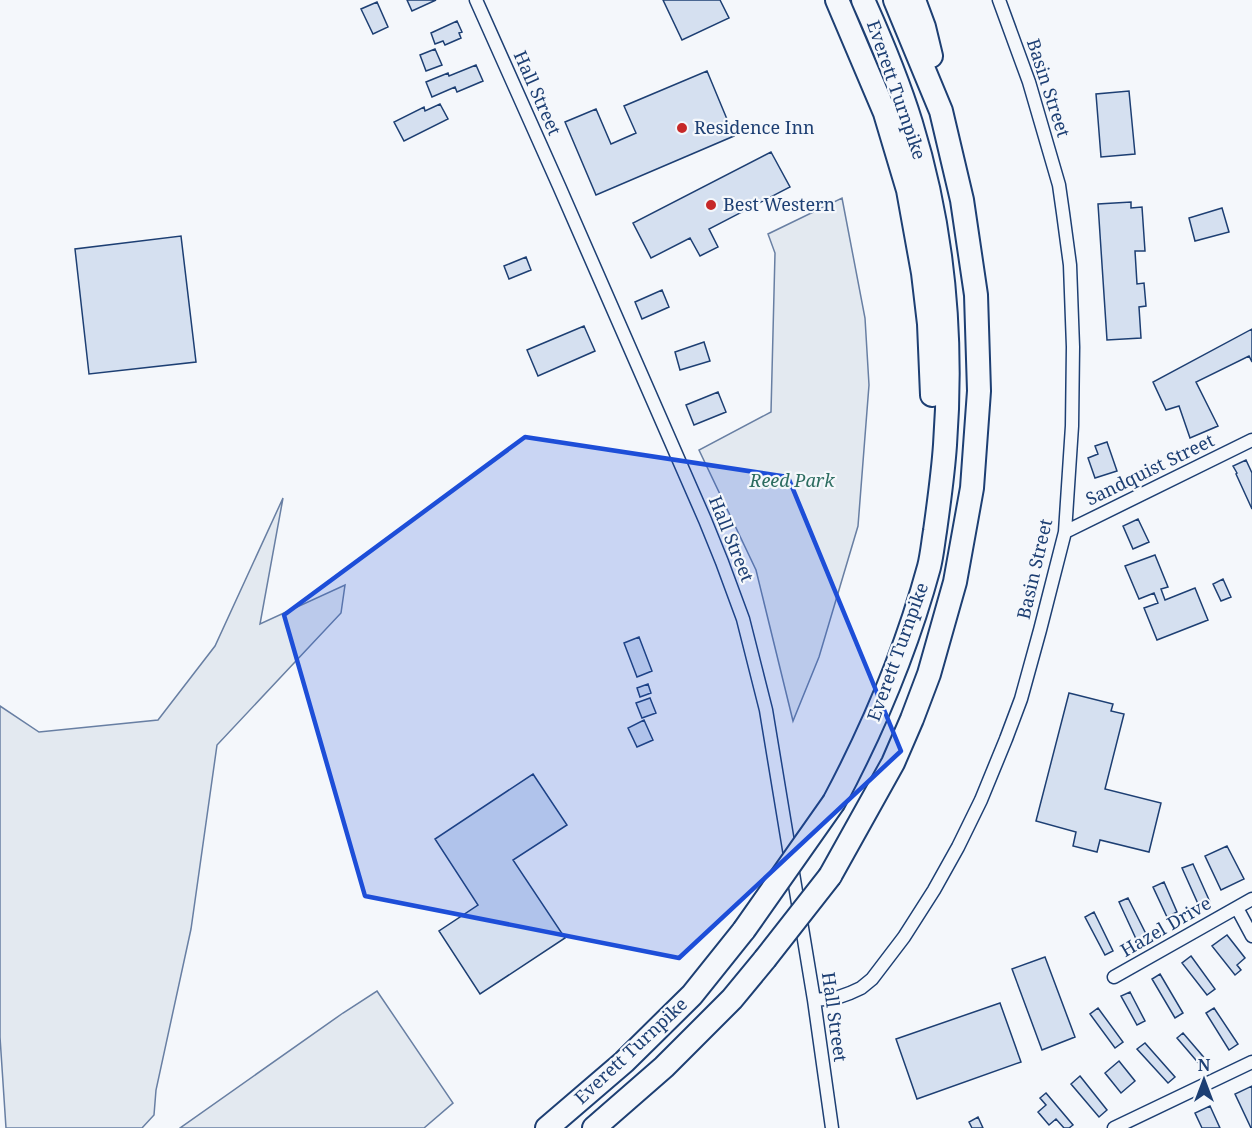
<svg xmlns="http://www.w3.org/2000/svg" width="1252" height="1128" viewBox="0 0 1252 1128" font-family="'Noto Serif',serif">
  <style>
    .green { fill: #e3e9f0; stroke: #687fa3; stroke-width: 1.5 }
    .building { fill: #d5e0f0; stroke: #1d3f73; stroke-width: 1.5 }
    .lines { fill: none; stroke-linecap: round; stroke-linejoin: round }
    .minor-casing { stroke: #1d3f73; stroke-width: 15 }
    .motorway-casing { stroke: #1d3f73; stroke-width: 26 }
    .minor { stroke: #f4f7fb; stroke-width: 12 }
    .motorway { stroke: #f4f7fb; stroke-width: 22 }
    .motorway-bridge-casing { stroke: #1d3f73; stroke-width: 26; stroke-linecap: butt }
    .motorway-bridge { stroke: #f4f7fb; stroke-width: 22 }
    .marked { fill: #1d4ed8; fill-opacity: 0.2; stroke: #1d4ed8; stroke-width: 4.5; stroke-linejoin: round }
    .poi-dot { fill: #c62828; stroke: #f4f7fb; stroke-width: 2 }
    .labels { text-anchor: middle; stroke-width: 4.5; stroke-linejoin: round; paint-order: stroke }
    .street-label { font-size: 18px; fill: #1d3f73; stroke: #f4f7fb }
    .poi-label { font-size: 18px; fill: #1d3f73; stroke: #f4f7fb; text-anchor: start }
    .park-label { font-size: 18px; font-style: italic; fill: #2c6c60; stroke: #f4f7fb }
  </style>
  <rect width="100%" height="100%" fill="#f4f7fb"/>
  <!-- green -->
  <path class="green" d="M842,198l23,120 4,67 -11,141 -39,131 -26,64 -37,-151 -57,-120 72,-38 4,-159 -7,-19z
    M283,498l-23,126 85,-39 -4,28 -124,132 -26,184 -35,161 -2,25 -12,13h-136l-6,-91v-331l39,26 119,-12 57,-74z
    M377,991l76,112 -29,25h-244l163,-115z"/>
  <!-- building -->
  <path class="building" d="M407,0h29l-24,11z
    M663,0h57l9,18 -47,22z
    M377,2l11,25 -15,7 -12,-25z
    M457,21l5,11 -3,1 2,5 -16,7 -2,-4 -8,3 -4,-11z
    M435,49l7,16 -16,6 -6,-16z
    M476,65l7,16 -26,11 -2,-5 -23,10 -6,-15 22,-9 1,3z
    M707,71l27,65 -138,59 -31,-73 31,-13 15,35 25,-11 -12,-27z
    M1129,91l6,63 -34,3 -5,-63z
    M440,104l8,15 -44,22 -10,-19 30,-15 1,4z
    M771,152l19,35 -81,42 9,18 -18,9 -10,-18 -39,20 -18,-35z
    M1131,202v6l11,-1 3,44h-10l2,33 7,-1 2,23 -7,1 2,31 -34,2 -9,-136z
    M1222,208l7,24 -34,9 -6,-23z
    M181,236l15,126 -107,12 -14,-125z
    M526,257l5,13 -22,9 -5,-13z
    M662,290l7,17 -27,12 -7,-17z
    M584,326l11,25 -57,25 -11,-26z
    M1252,329v33l-3,-6 -53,26 22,44 -28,12 -11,-32 -13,4 -13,-28z
    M704,342l6,19 -30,9 -5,-18z
    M718,392l8,20 -32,13 -8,-20z
    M1107,442l10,29 -22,7 -7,-20 10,-4 -3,-8z
    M1246,460l6,13v36l-16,-35 1,-1 -4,-7z
    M1138,519l11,23 -16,7 -10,-23z
    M1155,555l13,32 -7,2 4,11 30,-12 13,32 -51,20 -13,-32 14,-5 -4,-10 -15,6 -14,-33z
    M1223,579l8,18 -10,4 -8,-17z
    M639,637l13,34 -15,6 -13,-34z
    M648,684l3,9 -11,4 -3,-9z
    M1069,693l44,11 -2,7 13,3 -19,75 56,14 -12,49 -49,-12 -3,12 -24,-6 3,-14 -40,-11z
    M650,698l6,15 -14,5 -6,-15z
    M644,720l9,20 -16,7 -9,-19z
    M533,774l34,51 -54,35 52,78 -85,56 -41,-63 39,-26 -43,-66z
    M1227,846l17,33 -23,11 -16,-34z
    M1193,864l17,38 -11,4 -17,-38z
    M1164,882l13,30 -10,5 -14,-30z
    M1128,898l19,38 -10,5 -18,-39z
    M1094,912l19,39 -8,4 -20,-38z
    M1227,935l18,23 -8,7 4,5 -6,5 -23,-29z
    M1191,956l24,33 -8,6 -25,-32z
    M1045,957l30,80 -33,13 -30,-81z
    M1160,974l23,39 -8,5 -23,-39z
    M1130,992l15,29 -8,4 -16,-29z
    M1000,1003l21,59 -104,37 -21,-60z
    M1098,1008l25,34 -8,6 -25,-34z
    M1214,1008l24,36 -9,6 -23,-37z
    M1183,1033l24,28 -6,5 -24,-28z
    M1145,1043l30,34 -7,6 -31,-34z
    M1119,1061l16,20 -14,12 -16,-20z
    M1080,1076l27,34 -8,7 -28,-33z
    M1252,1086v42h-1l-16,-34z
    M1046,1093l27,32 -4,3h-5l-8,-9 -7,6 -11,-13 8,-7 -6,-7z
    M1210,1106l10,22h-18l-7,-15z
    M978,1117l5,11h-11l-3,-6z"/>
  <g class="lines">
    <!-- minor casing -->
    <g class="minor-casing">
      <path id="minor" d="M476,0l83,186 146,334 17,42 21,57 23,91 48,290 18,128
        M1065,532l187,-92
        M1237,908l15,28
        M1114,977l138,-78
        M814,1000l22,-2 14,-5 11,-5 11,-9 32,-42 30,-47 24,-43 23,-47 25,-61 15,-40 19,-69 25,-98 7,-106 1,-79 -3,-82 -7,-52 -4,-28 -30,-103 -30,-82
        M1114,1128l138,-66"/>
    </g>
    <!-- motorway casing -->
    <g class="motorway-casing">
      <path id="motorway" d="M837,0l48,113 23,77 15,83 6,51 3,71
        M914,0l10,27 7,29
        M834,802c40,-75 73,-154 95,-235 3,-12 4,-24 6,-36 4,-29 8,-57 10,-86 8,-108 -2,-218 -34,-322 -13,-42 -30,-83 -48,-123
        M830,876l63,-113 19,-44 17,-45 26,-92 17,-94 7,-97 -3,-96 -14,-95 -21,-89 -46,-111
        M547,1128l77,-66 68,-67 52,-65
        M594,1128l70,-61 68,-68 33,-40"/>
    </g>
    <!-- minor -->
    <use href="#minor" class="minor"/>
    <!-- motorway -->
    <use href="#motorway" class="motorway"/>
    <!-- motorway-bridge casing -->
    <g class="motorway-bridge-casing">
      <path id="motorway-bridge" d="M744,930l90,-128
        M765,959l65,-83"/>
    </g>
    <!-- motorway-bridge -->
    <use href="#motorway-bridge" class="motorway-bridge"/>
  </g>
  <!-- marked area -->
  <path class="marked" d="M525,437l263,40 113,274 -222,207 -314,-62 -81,-281z"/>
  <!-- markers -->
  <g class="poi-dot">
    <circle cx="682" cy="128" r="6"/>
    <circle cx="711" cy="205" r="6"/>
  </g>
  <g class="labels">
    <!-- street labels -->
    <g class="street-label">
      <text transform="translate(1048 88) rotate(72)" y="6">Basin Street</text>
      <text transform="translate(896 90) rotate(71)" y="6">Everett Turnpike</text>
      <text transform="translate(537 93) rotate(66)" y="6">Hall Street</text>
      <text transform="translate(1150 470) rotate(-26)" y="6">Sandquist Street</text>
      <text transform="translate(731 539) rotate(68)" y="6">Hall Street</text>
      <text transform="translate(1035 569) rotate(-77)" y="6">Basin Street</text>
      <text transform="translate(898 652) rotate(-70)" y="6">Everett Turnpike</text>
      <text transform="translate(1166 927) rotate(-30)" y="6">Hazel Drive</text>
      <text transform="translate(834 1017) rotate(82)" y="6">Hall Street</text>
      <text transform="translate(631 1051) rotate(-43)" y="6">Everett Turnpike</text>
    </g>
    <!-- poi labels -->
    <g class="poi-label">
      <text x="694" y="134">Residence Inn</text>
      <text x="723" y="211">Best Western</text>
    </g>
    <!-- park labels -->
    <g class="park-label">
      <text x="792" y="487">Reed Park</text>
    </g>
  </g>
  <!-- north arrow -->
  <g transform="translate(1204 1080)" stroke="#f4f7fb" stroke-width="4.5" paint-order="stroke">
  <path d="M0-4.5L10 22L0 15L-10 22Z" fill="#1d3f73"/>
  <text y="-9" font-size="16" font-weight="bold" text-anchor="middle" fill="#1d3f73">N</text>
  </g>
</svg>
